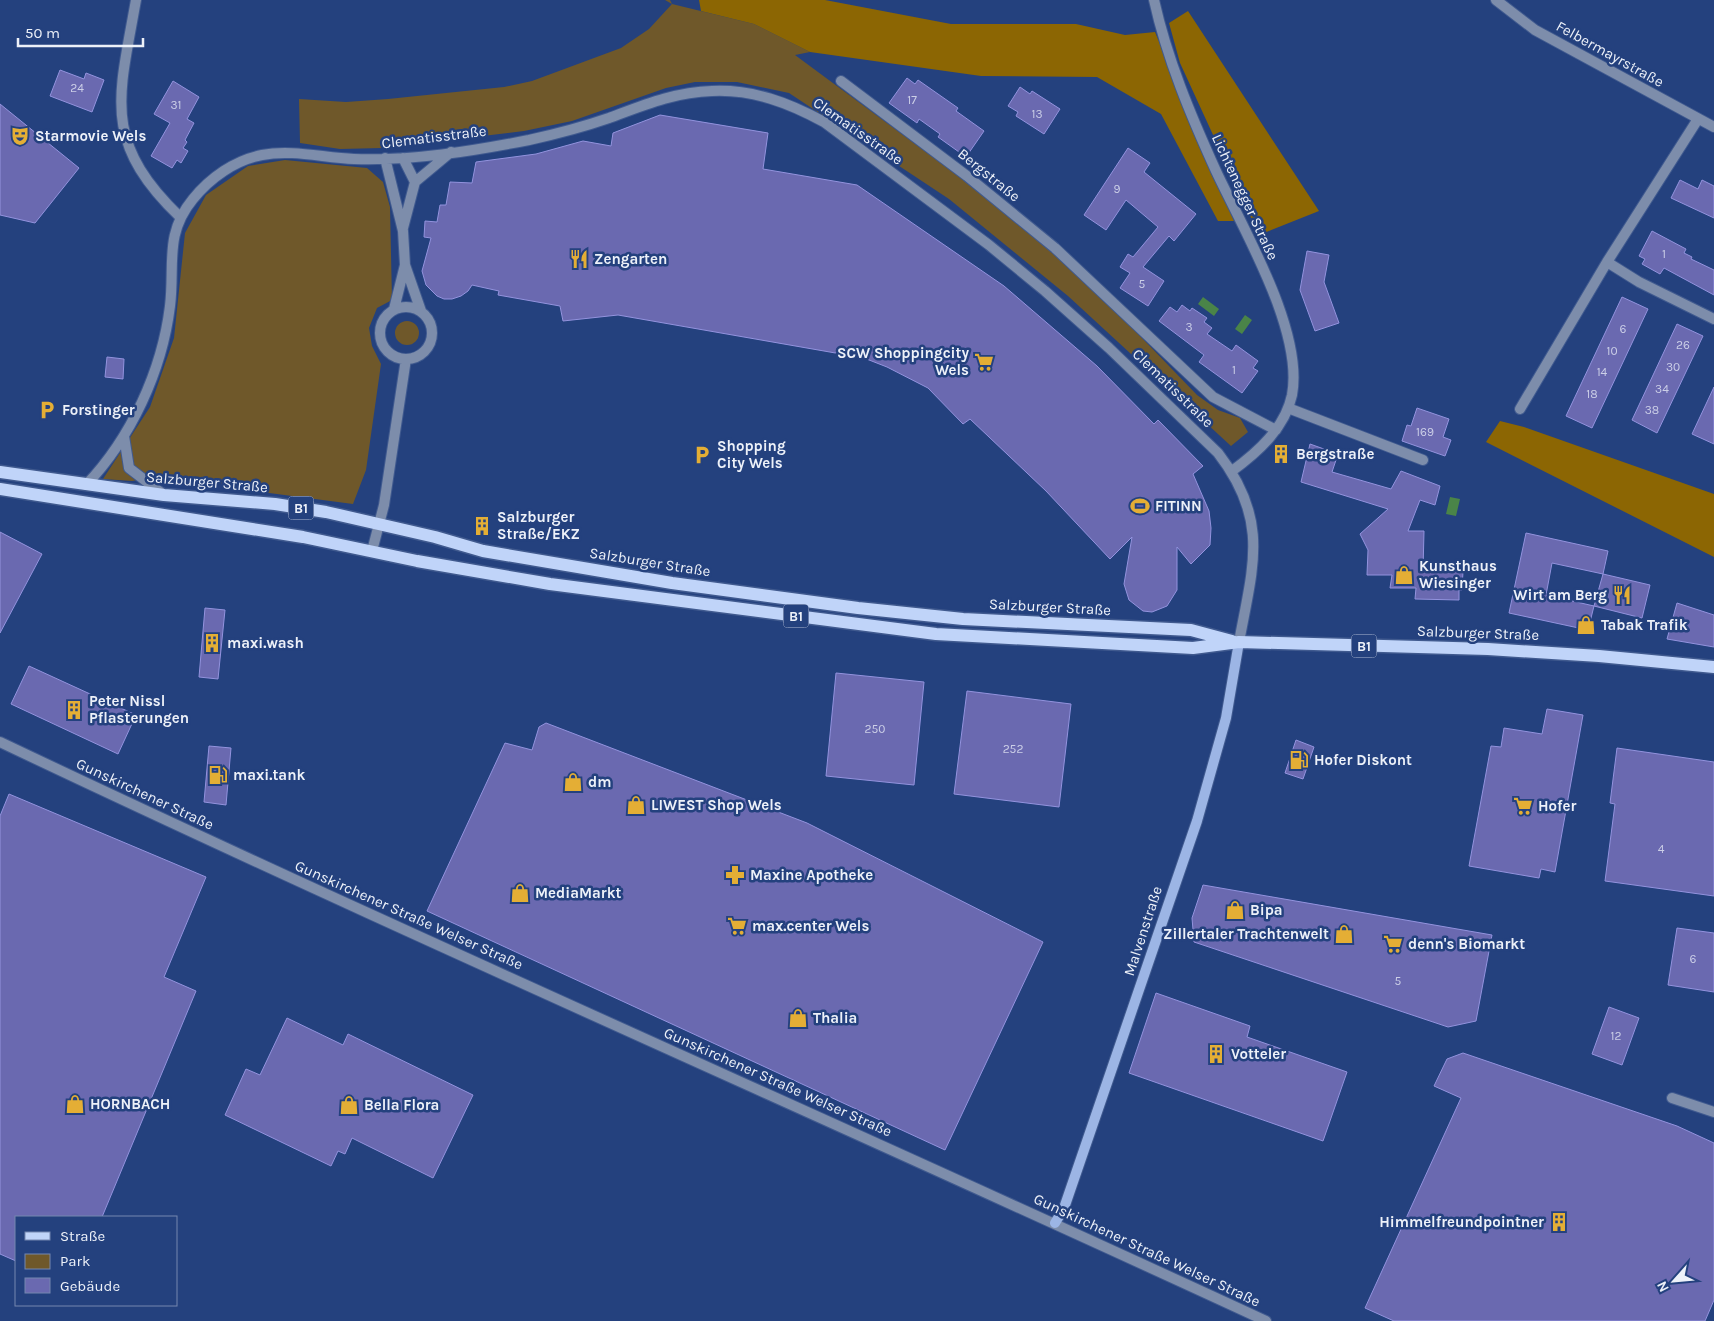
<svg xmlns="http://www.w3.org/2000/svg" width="1714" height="1321" viewBox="0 0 1714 1321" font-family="Karla,sans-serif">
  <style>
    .green { fill: #6f582a }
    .forest { fill: #8c6603 }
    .water { fill: #4a8448 }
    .building { fill: #6a69b0; stroke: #9393de }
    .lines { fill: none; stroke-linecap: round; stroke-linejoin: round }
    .street-casing { stroke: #405a8f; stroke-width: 12 }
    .secondary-casing { stroke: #405a8f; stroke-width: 12 }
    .primary-casing { stroke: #405a8f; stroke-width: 15 }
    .street { stroke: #7d8dab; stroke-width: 10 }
    .secondary { stroke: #9cb5e5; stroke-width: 10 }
    .primary { stroke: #c0d4f9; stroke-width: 12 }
    .labels { text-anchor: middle; stroke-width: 5; stroke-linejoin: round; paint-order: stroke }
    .number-label { font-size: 12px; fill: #cccfe7 }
    .shield { fill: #24417e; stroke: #b1bcd4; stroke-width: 1 }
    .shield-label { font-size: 14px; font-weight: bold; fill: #edf1f9 }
    .street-label { font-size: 15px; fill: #edf1f9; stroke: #24417e }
    .poi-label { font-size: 15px; font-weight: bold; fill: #edf1f9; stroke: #24417e; text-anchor: start }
  </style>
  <rect width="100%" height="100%" fill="#24417e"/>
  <!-- green -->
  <path class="green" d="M665,0h5l2,4 82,20 56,28 -15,3 188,139 106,89 108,112 21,15 22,8 8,14 -17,14 -163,-150 -119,-97 -160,-106 -52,-11h-42l-29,6 -94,33 -48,10 -142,17 -42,1 -40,-6 -1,-44 47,3 42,-3 116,-12 28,-6 89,-33 28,-19 23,-25z
    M285,160l82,8 16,14 7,25 2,93 -15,8 -8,20 3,18 9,18 -15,106 -13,34 -123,-16 -18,-10h-62l-18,3 -29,-2 47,-72 24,-69 11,-105 21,-38 42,-29z
    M395 333a12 12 0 1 1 24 0a12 12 0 1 1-24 0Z"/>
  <!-- forest -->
  <path class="forest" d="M699,0h126l126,24h125l49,11 30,-3 79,189h-16l-57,-107 -64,-37 -116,-1 -171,-24 -56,-28 -53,-13z
    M1188,11l131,200 -60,24 -79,-172 -11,-40z
    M1500,421l24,6 190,67v63l-228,-115z"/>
  <!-- water -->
  <path class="water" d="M1203,297l16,12 -5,7 -16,-12z
    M1245,315l7,5 -10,14 -7,-5z
    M1450,497l10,2 -4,17 -10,-2z"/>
  <!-- building -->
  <path class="building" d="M60,70l24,9 2,-6 18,7 -12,32 -42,-16z
    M907,78l8,6 3,-4 40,28 -2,3 28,20 -18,26 -28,-20 2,-3 -21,-15 -2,4 -28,-20z
    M173,81l26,16 -12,22 7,4 -9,17 2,2 -4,6 5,3 -7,12 -4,-3 -5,8 -21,-12 19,-33 -16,-9z
    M1020,87l10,7 2,-3 28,18 -16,25 -28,-18 2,-4 -10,-6z
    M0,104l79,64 -44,55 -35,-8z
    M660,115l108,18 -5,36 94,16 147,101 93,80 57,58 4,-4 45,46 -10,8 16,37 2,17 -1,17 -19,19 -14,-17v43l-10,16 -15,6 -9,-1 -14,-11 -5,-16 8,-47 -22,22 -64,-68 -76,-72 -7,5 -35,-36 -41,-21 -23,-9 -246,-43 -55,6 -3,-15 -62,-11 1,-4 -27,-6 -4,6 -7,5 -9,3h-8l-7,-3 -11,-11 -4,-14 9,-33 -7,-1 1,-16 12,1 3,-17h6l4,-23 22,1 4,-21 60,-8 47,-13 28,5 2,-13z
    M1128,148l22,15 -6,9 52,42 -22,27 -5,-5 -26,31 21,14 -16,25 -28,-18 10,-15 -10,-6 8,-13 5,3 25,-30 -32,-27 -20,30 -22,-15z
    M1680,180l18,9 4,-9 12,6v32l-43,-20z
    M1652,231l34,18 -2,4 8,4 -1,2 23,11v25l-50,-27 -4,6 -18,-10 3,-5 -6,-3z
    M1307,251l22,4 -5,27 15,41 -24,8 -15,-41z
    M1622,297l26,12 -56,119 -26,-12z
    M1182,305l8,6 2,-3 15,10 -3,4 8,6 -5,6 25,17 4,-6 22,16 -5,7 5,3 -16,22 -43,-31 5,-7 -45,-34 11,-14 7,5z
    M1677,324l26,12 -46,97 -25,-13z
    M107,357l17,2 -1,20 -18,-2z
    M1714,387v57l-22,-10z
    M1417,408l32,11 -6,18 8,3 -6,16 -43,-15 5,-16 4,1z
    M1310,444l28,10 -6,18 59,17 10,-18 39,15 -5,19 -15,-5 -12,31h16l-1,40h40l-1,19h-3v10l-44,-1 1,-11h-26l2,-13h-25l1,-25 -8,-16 28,-25 -87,-27z
    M0,532l42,22 -42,79z
    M1526,533l82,18 -5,23 -51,-11 -6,32 48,11 -6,24 -79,-17z
    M1603,574l47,11 -8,33 -48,-12z
    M1677,603l37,12v32l-47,-8z
    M205,608l20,2 -7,69 -19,-2z
    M29,666l107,49 -18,39 -107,-50z
    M836,673l88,9 -10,103 -88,-9z
    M967,691l104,13 -12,103 -105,-13z
    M1547,709l36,6 -28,157 -14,-3 -2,9 -70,-12 22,-120 10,1 3,-19 38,6z
    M546,723l261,100 236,119 -98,208 -518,-239 78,-168 27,7 7,-23z
    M1296,740l18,7 -11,32 -18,-6z
    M209,746l22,2 -5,57 -22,-3z
    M1617,748l97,14v134l-109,-15 10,-77 -5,-1z
    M9,794l197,83 -42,100 32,14 -94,226h-86v44l-16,-7v-438z
    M1203,885l289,50 -16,86 -28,6 -254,-85 -2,-24z
    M1677,928l37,5v59l-46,-7z
    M1156,993l94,33 -3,11 100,35 -24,69 -194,-68z
    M1609,1007l30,11 -17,47 -30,-11z
    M287,1018l56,27 5,-11 125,61 -40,83 -81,-40 -7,16 -7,-3 -7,15 -106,-51 21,-46 14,6z
    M1463,1053l214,73 37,17v157l-9,21h-311l-29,-13 96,-210 -27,-12 13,-27z"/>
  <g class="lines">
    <!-- street casing -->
    <g class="street-casing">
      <path id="street" d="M136,0c-17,97 -35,141 44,217
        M1154,0c13,59 37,116 62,171 27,58 88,160 76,224 -7,33 -34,57 -60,76
        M1496,0l39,30 179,97
        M841,81l126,95 88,72 158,149 63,33
        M1698,119l-91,143 32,20 75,37
        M385,158l18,73 2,34 16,46
        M403,158l12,24
        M403,228l12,-46 36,-30
        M380 333a26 26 0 1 1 52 0a26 26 0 1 1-52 0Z
        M394,309l11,-44
        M1288,408l135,52
        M1520,409l87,-147
        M124,436l5,32 35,27
        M86,485c45,-47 76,-114 84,-179 5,-41 -6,-72 23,-107 17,-21 42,-39 69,-44 30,-6 62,3 92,4 58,2 119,-8 175,-19 27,-6 54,-13 80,-22 35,-13 66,-26 103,-27 41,-2 77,12 112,31l165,123 56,46 64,57 109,105c52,67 35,113 21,189
        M372,551l12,-46 22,-146
        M0,742c419,199 845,384 1266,579
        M1672,1098l42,14"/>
    </g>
    <!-- secondary casing -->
    <g class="secondary-casing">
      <path id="secondary" d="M1055,1223l9,-15 133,-387 29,-103 13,-76"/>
    </g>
    <!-- primary casing -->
    <g class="primary-casing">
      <path id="primary" d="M0,472l164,23 111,9 51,8 109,25 48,14 189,32 186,25 105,11 228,11 41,11
        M0,489l303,48 114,24 133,23 386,50 257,14 46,-6 249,7 111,7 115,11"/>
    </g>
    <!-- street -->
    <use href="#street" class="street"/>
    <!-- secondary -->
    <use href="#secondary" class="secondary"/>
    <!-- primary -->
    <use href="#primary" class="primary"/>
  </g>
  <!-- icons -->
  <defs>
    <g id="theatre-bare" transform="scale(1.5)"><path d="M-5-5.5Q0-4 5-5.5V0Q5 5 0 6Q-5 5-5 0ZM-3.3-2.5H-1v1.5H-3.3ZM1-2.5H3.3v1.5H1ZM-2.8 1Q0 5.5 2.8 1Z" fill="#e4ae35" stroke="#24417e" stroke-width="2.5" paint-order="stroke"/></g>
    <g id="restaurant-bare" transform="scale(1.5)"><path d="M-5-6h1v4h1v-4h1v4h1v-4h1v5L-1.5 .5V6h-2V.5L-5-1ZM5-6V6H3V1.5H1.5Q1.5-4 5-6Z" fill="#e4ae35" stroke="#24417e" stroke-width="2.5" paint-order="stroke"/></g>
    <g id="supermarket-bare" transform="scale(1.5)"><path d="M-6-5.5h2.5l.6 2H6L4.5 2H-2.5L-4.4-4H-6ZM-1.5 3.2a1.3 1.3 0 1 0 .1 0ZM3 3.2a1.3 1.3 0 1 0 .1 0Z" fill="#e4ae35" stroke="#24417e" stroke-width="2.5" paint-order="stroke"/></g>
    <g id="parking-bare" transform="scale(1.5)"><path d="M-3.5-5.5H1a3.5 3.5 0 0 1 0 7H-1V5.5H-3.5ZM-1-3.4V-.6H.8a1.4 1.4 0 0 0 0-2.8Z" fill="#e4ae35" stroke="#24417e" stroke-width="2.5" paint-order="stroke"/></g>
    <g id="building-bare" transform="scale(1.5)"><path d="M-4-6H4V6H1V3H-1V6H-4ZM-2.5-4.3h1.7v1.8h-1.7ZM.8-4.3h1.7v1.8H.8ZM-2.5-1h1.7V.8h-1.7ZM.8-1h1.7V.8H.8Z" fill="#e4ae35" stroke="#24417e" stroke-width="2.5" paint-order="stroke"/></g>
    <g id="stadium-bare" transform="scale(1.5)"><path d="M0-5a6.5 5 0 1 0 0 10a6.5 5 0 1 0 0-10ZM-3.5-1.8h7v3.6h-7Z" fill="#e4ae35" stroke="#24417e" stroke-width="2.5" paint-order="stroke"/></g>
    <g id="shop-bare" transform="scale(1.5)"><path d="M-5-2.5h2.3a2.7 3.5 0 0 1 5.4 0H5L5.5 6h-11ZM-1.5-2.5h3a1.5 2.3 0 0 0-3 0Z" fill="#e4ae35" stroke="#24417e" stroke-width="2.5" paint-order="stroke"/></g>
    <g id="fuel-bare" transform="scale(1.5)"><path d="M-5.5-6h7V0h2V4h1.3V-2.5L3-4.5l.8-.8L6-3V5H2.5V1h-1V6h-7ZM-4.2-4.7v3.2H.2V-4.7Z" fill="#e4ae35" stroke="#24417e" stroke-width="2.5" paint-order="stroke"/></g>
    <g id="pharmacy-bare" transform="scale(1.5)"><path d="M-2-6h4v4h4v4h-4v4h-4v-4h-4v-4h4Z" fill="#e4ae35" stroke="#24417e" stroke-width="2.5" paint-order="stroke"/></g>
  </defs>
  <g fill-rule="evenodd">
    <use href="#theatre-bare" x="20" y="136"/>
    <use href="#restaurant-bare" x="579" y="259"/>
    <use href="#supermarket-bare" x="984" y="362"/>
    <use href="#parking-bare" x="47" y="410"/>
    <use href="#building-bare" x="1281" y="454"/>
    <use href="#parking-bare" x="702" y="455"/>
    <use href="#stadium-bare" x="1140" y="506"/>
    <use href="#building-bare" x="482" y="526"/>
    <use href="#shop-bare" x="1404" y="575"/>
    <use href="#restaurant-bare" x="1622" y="595"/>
    <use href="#shop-bare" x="1586" y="625"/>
    <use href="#building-bare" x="212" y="643"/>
    <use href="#building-bare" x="74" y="710"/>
    <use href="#fuel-bare" x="1299" y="760"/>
    <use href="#fuel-bare" x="218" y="775"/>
    <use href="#shop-bare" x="573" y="782"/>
    <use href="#shop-bare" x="636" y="805"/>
    <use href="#supermarket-bare" x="1523" y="806"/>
    <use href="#pharmacy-bare" x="735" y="875"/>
    <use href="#shop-bare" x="520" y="893"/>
    <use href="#shop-bare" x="1235" y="910"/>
    <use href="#supermarket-bare" x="737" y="926"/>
    <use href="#shop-bare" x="1344" y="934"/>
    <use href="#supermarket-bare" x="1393" y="944"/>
    <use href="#shop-bare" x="798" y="1018"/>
    <use href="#building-bare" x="1216" y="1054"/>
    <use href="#shop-bare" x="75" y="1104"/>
    <use href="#shop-bare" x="349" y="1105"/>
    <use href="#building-bare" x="1559" y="1222"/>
  </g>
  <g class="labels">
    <!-- number labels -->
    <g class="number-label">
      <text x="77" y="92">24</text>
      <text x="912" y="104">17</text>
      <text x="176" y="109">31</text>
      <text x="1037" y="118">13</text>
      <text x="1117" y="193">9</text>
      <text x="1664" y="258">1</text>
      <text x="1142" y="288">5</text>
      <text x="1189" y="331">3</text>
      <text x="1623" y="333">6</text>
      <text x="1683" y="349">26</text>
      <text x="1612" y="355">10</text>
      <text x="1673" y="371">30</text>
      <text x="1234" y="374">1</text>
      <text x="1602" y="376">14</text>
      <text x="1662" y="393">34</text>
      <text x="1592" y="398">18</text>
      <text x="1652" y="414">38</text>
      <text x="1425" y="436">169</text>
      <text x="875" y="733">250</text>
      <text x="1013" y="753">252</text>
      <text x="1661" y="853">4</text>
      <text x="1693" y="963">6</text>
      <text x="1398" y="985">5</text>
      <text x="1616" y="1040">12</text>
    </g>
    <!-- shield labels -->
    <g class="shield">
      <rect x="288.5" y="496.5" width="25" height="23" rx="4"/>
      <rect x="783.5" y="604.5" width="25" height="23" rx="4"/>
      <rect x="1351.5" y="634.5" width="25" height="23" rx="4"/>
    </g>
    <g class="shield-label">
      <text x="301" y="513">B1</text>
      <text x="796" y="621">B1</text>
      <text x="1364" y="651">B1</text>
    </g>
    <!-- street labels -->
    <g class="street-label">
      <text transform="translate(1610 54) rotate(29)" y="5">Felbermayrstraße</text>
      <text transform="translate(858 131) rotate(35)" y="5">Clematisstraße</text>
      <text transform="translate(434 137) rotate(-7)" y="5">Clematisstraße</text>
      <text transform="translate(989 175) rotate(39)" y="5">Bergstraße</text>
      <text transform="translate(1245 197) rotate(65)" y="5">Lichtenegger Straße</text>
      <text transform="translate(1173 388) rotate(44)" y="5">Clematisstraße</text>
      <text transform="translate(207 482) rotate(5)" y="5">Salzburger Straße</text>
      <text transform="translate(650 562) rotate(9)" y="5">Salzburger Straße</text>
      <text transform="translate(1050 607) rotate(3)" y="5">Salzburger Straße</text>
      <text transform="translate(1478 633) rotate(2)" y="5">Salzburger Straße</text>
      <text transform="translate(145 794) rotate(25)" y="5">Gunskirchener Straße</text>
      <text transform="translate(409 915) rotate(24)" y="5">Gunskirchener Straße Welser Straße</text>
      <text transform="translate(1143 931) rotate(-72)" y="5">Malvenstraße</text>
      <text transform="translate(778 1082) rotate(24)" y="5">Gunskirchener Straße Welser Straße</text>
      <text transform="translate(1147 1250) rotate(25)" y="5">Gunskirchener Straße Welser Straße</text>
    </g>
    <!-- poi labels -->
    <g class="poi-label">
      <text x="35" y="141">Starmovie Wels</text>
      <text x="594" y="264">Zengarten</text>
      <text x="969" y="358" text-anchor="end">SCW Shoppingcity<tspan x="969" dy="17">Wels</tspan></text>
      <text x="62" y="415">Forstinger</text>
      <text x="717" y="451">Shopping<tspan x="717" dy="17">City Wels</tspan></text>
      <text x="1296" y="459">Bergstraße</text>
      <text x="1155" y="511">FITINN</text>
      <text x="497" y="522">Salzburger<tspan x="497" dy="17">Straße/EKZ</tspan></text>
      <text x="1419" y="571">Kunsthaus<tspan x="1419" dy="17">Wiesinger</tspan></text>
      <text x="1607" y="600" text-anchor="end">Wirt am Berg</text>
      <text x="1601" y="630">Tabak Trafik</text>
      <text x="227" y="648">maxi.wash</text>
      <text x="89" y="706">Peter Nissl<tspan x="89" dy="17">Pflasterungen</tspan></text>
      <text x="1314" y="765">Hofer Diskont</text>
      <text x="233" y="780">maxi.tank</text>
      <text x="588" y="787">dm</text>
      <text x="651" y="810">LIWEST Shop Wels</text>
      <text x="1538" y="811">Hofer</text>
      <text x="750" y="880">Maxine Apotheke</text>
      <text x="535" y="898">MediaMarkt</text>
      <text x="1250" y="915">Bipa</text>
      <text x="752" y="931">max.center Wels</text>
      <text x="1329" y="939" text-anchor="end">Zillertaler Trachtenwelt</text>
      <text x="1408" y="949">denn's Biomarkt</text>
      <text x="813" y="1023">Thalia</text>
      <text x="1231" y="1059">Votteler</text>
      <text x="90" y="1109">HORNBACH</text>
      <text x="364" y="1110">Bella Flora</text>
      <text x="1544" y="1227" text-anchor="end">Himmelfreundpointner</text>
    </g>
  </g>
  <!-- legend -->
  <rect x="15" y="1216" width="162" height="90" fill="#24417e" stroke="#7487af"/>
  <rect x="25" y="1232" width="25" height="8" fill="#c0d4f9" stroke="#7487af"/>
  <text x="60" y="1241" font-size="15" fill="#edf1f9">Straße</text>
  <rect x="25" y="1254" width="25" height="15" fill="#6f582a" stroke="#7487af"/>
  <text x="60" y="1266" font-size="15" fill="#edf1f9">Park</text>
  <rect x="25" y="1278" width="25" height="15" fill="#6a69b0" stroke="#7487af"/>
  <text x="60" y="1291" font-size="15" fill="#edf1f9">Gebäude</text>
  <!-- north arrow -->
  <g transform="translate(1674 1281) rotate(243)" stroke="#24417e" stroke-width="4" paint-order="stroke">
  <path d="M0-4L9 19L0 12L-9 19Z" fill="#edf1f9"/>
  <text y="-8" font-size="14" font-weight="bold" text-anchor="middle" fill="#edf1f9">N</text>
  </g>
  <!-- scale -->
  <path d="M18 38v8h125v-8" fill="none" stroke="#edf1f9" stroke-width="2.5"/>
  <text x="25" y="38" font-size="15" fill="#edf1f9" stroke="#24417e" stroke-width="4" paint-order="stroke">50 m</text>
</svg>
